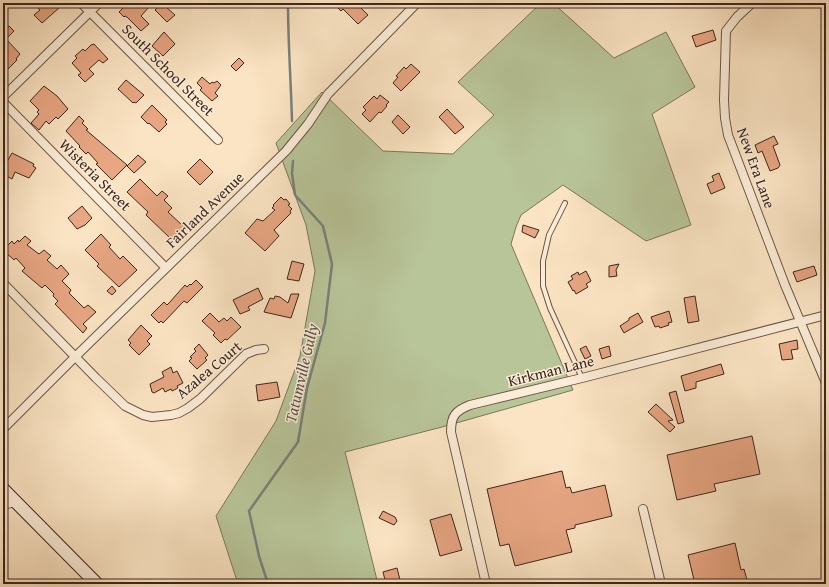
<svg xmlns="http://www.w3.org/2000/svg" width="829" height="587" viewBox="0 0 829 587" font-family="'Gentium Book Plus',serif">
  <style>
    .green { fill: #b8c599; stroke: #7b765a }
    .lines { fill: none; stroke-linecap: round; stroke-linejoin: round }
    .stream { stroke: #79817b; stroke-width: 2.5 }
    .building { fill: #e8a683; stroke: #3e261b }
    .lane-casing { stroke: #6d5645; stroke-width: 6 }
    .street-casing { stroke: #6d5645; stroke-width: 10 }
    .secondary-casing { stroke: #3e261b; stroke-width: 14 }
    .lane { stroke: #fcedd8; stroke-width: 4 }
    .street { stroke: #fcedd8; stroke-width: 8 }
    .secondary { stroke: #fcedd8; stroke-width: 12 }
    .labels { text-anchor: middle; stroke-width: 3; stroke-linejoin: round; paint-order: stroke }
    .street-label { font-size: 15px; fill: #3e261b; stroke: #fcedd8 }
    .water-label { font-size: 16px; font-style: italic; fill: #5b534b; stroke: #fcedd8 }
  </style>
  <rect width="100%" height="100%" fill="#fbe4c3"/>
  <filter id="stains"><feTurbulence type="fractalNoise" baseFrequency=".005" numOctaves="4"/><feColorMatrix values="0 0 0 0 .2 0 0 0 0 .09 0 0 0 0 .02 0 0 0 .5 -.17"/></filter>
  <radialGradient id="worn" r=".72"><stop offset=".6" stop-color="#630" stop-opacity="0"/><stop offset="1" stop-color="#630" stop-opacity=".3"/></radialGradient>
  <!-- green -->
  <path class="green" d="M541,3h12l61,55 52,-26 29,55 -43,27 39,111 -45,16 -83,-56 -42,30 -5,12 -5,17 62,146 -131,37 -97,25 33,132h-140l-22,-68 60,-95 24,-65 15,-85 -9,-46 -30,-82 46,-51 61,59 70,3 41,-39 -36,-33z"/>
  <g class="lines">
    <!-- stream -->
    <path class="stream" d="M288,3c0,40 3,79 4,118
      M268,584l-9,-28 -10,-45 49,-69 9,-54 18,-65 7,-59 -9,-38 -28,-31 -3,-22 1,-12"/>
  </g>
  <!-- building -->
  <path class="building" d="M33,3h21l5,5 -17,15 -8,-8 6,-5z
    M128,3h8l3,3 3,-3h3l4,4 -8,9 8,8 -8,7 -14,-14 -2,-1 -1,1 -5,-5z
    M333,3h23l12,12 -10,9 -15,-15 -2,2z
    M160,5l2,3 3,-2 10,9 -8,7 -12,-12z
    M9,26l5,5 -8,8 14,15 -4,5 1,1 -14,14v-43z
    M713,30l3,10 -20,7 -4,-11z
    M164,32l11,12 -12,12 -11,-10z
    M94,44l14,15 -5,4 -4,-3 -10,9 5,5 -9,8 -7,-7 3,-2 -9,-10 5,-5 -2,-2 8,-7 2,2 6,-6z
    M239,58l5,5 -8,8 -5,-5z
    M411,64l9,8 -19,19 -8,-8 5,-6 -2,-1 8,-9 2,2z
    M202,77l8,7 2,-2 2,1 3,-2 4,4 -6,8 3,3 -6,5 -12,-11 2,-2 -5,-5z
    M126,80l18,15 -8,8 -2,-1 -1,1 -15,-14z
    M44,86l13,10 11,13 -10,10 -2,-2 -7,7 -3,-3 -7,9 -8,-7 8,-9 -2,-2 2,-2 -9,-9z
    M380,95l9,7 -3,3 1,1 -6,7 -2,-1 -9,10 -8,-8 4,-4 -3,-3 11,-11 3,3z
    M152,105l15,15 -2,2 2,2 -8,8 -10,-9 -1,1 -7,-7z
    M447,109l17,18 -9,7 -16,-17z
    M398,115l12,12 -7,7 -11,-12z
    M79,116l5,5 -2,2 6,6 -2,1 41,35 -15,15 -16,-16 2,-1 -10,-11 -2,2 -7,-7 1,-1 -14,-15z
    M774,136l4,8 -5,2 7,19 -2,3 -8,3 -8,-20 -4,2 -3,-8z
    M12,153l22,11 -1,2 3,2 -7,10 -14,-6 -3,7 -9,-5v-18l5,4z
    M138,155l8,7 -12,11 -7,-7z
    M200,159l13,13 -13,13 -13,-13z
    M719,173l6,15 -14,6 -4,-10 7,-3 -2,-5z
    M140,179l17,17 5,-5 6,5 -4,4 8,8 -4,4 16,15 -13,12 -25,-24 2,-3 -21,-20z
    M281,197l3,3 2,-1 4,5 -2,1 4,4 -2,2 1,2 -17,17 5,6 -14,15 -20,-18 12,-14 6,2 12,-11 -3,-2 2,-2 -1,-1z
    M82,206l10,12 -7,7 -8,4 -9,-11z
    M523,225l16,5 -4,8 -13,-6z
    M101,234l10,11 -2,2 11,12 3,-3 14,14 -18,17 -22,-21 2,-2 -14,-14z
    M25,236l6,5 -4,4 12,9 5,-4 7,6 -4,4 10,9 4,-4 8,9 -7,7 9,9 -2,3 15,15 4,-3 8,7 -13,12 4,4 -4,5 -28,-29 3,-3 -5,-5 1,-2 -9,-9 -3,3 -13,-11 -7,-6 3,-3 -9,-10 -2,2 -11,-10 9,-9 2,3 4,-4 1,2z
    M292,261l12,3 -5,17 -12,-2z
    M619,264l-3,6 1,6 -8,1v-11z
    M814,266l3,9 -20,7 -4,-10z
    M586,271l5,10 -5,3 2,3 -12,7 -2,-4 -1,1 -5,-9 5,-3 -2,-3 7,-4 1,3z
    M196,280l7,7 -16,16 -3,-2 -21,22 -2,-2 -2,2 -8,-8 13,-13 3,3 2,-2 16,-18 2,2 3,-3 1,1z
    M112,286l4,5 -4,4 -5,-4z
    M258,288l5,11 -15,8 2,3 -10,4 -7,-14z
    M291,294h8l-8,24 -27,-6 6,-14 4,1 1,-3 5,1 8,6z
    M695,296l4,25 -11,2 -4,-25z
    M669,311l3,11 -4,1 1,2 -9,3 -1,-2 -4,1 -4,-10z
    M210,313l9,9 5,-4 3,3 4,-4 10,10 -14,13 -2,-1 -4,4 -8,-8 2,-2 -13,-12z
    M638,313l5,9 -19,11 -4,-7 9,-6v-2z
    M141,325l11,11 -5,5 3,3 -11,11 -10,-10 2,-2 -3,-3z
    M797,340l1,9 -7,1 2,9 -11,1 -3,-16z
    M199,344l9,11 -3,3 2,2 -10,9 -8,-8 3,-3 -2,-1 6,-6 -2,-2z
    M586,346l5,10 -6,3 -5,-10z
    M609,346l2,10 -9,3 -3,-10z
    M721,364l3,10 -28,8v6l-11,3 -4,-15z
    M171,367l2,6 4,-2 6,12 -6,3 1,2 -6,3 -1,-2 -6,3 -2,-4 -9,5 -2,-1 -2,-8 14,-7 -2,-5z
    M277,382l3,15 -22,4 -2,-16z
    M676,391l8,31 -6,2 -9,-31z
    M656,404l17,16 -5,1 7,6 -5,5 -22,-20z
    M752,436l8,38 -46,10 2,7 -39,9 -10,-45z
    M562,471l4,17 4,-1 2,6 33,-8 7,31 -37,9v3l-9,2 6,22 -57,14 -6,-22 -9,2 -13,-57z
    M383,511l12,6 2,4 -3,4 -15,-7z
    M451,514l11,36 -22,6 -10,-36z
    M735,543l6,27 3,-1 4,15h-53l-7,-29z
    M397,568l4,16h-15l-3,-12z"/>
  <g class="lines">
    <!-- lane casing -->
    <g class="lane-casing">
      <path id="lane" d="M565,203l-16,32 -6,26v25l7,22 32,70"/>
    </g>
    <!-- street casing -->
    <g class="street-casing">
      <path id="street" d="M81,3l137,137
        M752,3l-15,14 -11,14 -2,69 1,18 3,17 57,150 41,98
        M3,97l96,-94
        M3,102l163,166
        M3,283l93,95 29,28 18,9 9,2 19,-2 8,-2 9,-5 12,-9 46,-45 10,-4 8,-1
        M3,429l72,-72 211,-206 22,-27 20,-30 89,-91
        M3,505l12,-3
        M643,509l18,75
        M486,584l-35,-152c0,-16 4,-21 19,-27l112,-27 244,-63"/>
    </g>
    <!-- secondary casing -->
    <g class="secondary-casing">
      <path id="secondary" d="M3,489l94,95"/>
    </g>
    <!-- lane -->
    <use href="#lane" class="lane"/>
    <!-- street -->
    <use href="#street" class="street"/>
    <!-- secondary -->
    <use href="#secondary" class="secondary"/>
  </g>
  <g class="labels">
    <!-- street labels -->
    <g class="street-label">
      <text transform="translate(168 70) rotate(45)" y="5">South School Street</text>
      <text transform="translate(756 168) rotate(70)" y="5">New Era Lane</text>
      <text transform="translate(95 175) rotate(45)" y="5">Wisteria Street</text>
      <text transform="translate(205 210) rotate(-44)" y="5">Fairland Avenue</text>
      <text transform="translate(209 370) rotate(-40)" y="5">Azalea Court</text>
      <text transform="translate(551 371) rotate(-14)" y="5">Kirkman Lane</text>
    </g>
    <!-- water labels -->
    <g class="water-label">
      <text transform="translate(301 373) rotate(-77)" y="6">Tatumville Gully</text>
    </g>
  </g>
  <!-- margin -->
  <rect width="829" height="587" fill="none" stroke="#fbe4c3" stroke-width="16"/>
  <rect x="4" y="4" width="821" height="579" fill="none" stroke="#3e261b" stroke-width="2"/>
  <rect x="8" y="8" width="813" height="571" fill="none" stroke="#3e261b"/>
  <rect width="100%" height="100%" filter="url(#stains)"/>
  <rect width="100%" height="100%" fill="url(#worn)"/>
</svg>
